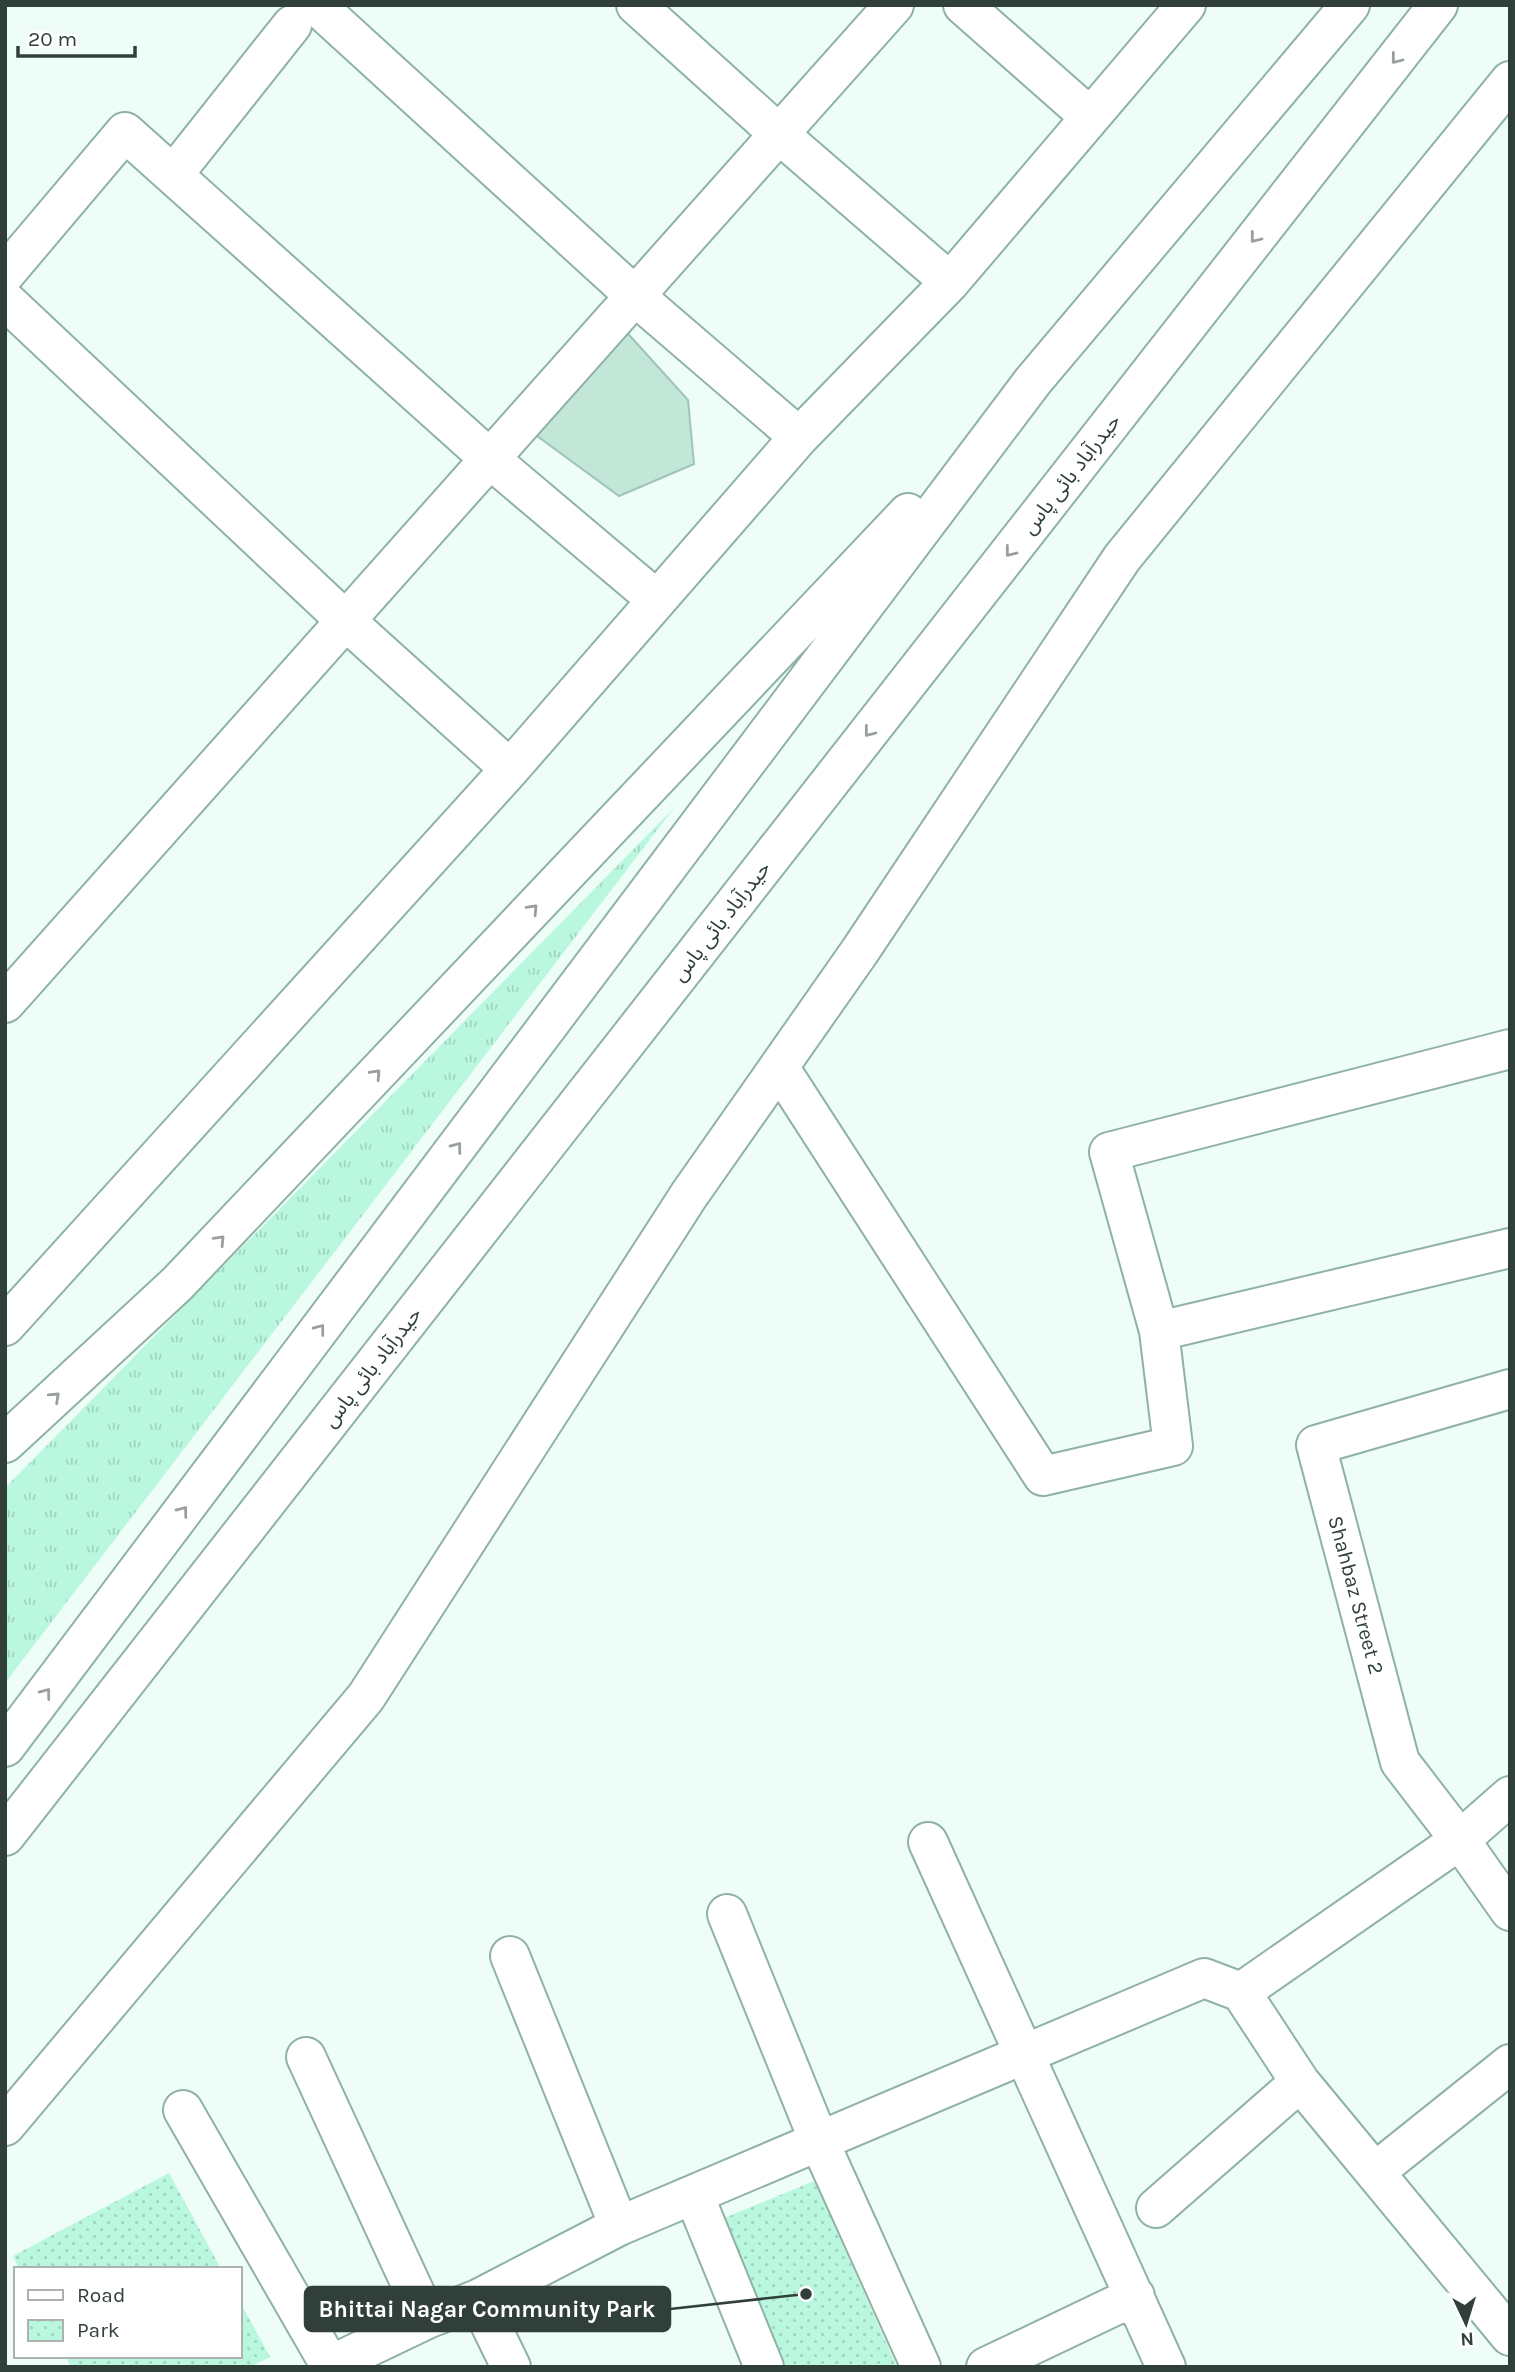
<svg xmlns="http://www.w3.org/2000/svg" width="1515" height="2372" viewBox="0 0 1515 2372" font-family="Karla,'Noto Sans Arabic',sans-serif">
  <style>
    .grass { fill: url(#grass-tufts) }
    .park { fill: url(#park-dots) }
    .building { fill: #c2e6d7; stroke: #a0c4b5; stroke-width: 2 }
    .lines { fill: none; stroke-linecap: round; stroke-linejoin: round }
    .minor-casing { stroke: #8fb2a4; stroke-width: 42 }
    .highway-casing { stroke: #8fb2a4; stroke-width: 42 }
    .minor { stroke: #fff; stroke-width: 38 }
    .highway { stroke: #fff; stroke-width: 38 }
    .oneway { stroke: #989f9c }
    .labels { text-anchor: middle; stroke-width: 6; stroke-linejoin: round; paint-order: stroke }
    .street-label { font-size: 21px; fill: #303f39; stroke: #fff }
    .leader { fill: none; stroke: #303f39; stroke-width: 2.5 }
    .callout-dot { fill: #303f39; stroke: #fff; stroke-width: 2.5 }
    .callout { fill: #303f39; stroke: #303f39; stroke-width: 2.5 }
    .callout-label { font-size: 23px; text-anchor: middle; font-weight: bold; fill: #fff }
  </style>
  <defs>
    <pattern id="grass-tufts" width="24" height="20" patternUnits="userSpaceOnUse" patternTransform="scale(1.75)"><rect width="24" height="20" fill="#b9f7de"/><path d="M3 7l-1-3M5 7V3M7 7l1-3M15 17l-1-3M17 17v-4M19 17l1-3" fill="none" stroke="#9fd5bf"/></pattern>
    <pattern id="park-dots" width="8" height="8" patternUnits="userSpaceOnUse" patternTransform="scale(1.75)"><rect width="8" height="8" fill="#b9f7de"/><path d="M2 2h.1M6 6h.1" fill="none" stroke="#9fd5bf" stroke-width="1.8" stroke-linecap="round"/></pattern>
  </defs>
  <rect width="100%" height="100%" fill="#eefdf7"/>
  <!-- grass -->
  <path class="grass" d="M674,808l-669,875v-195z"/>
  <!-- park -->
  <path class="park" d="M169,2173l52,96h-202l-6,-13z
    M814,2181l83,186h-120l-60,-146z
    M240,2302l30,55 -20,10h-179l-6,-11h175z"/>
  <!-- building -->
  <path class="building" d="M622,327l66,73 6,64 -75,32 -90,-66z"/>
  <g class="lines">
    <!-- minor casing -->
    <g class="minor-casing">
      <path id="minor" d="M316,5l319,291 164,141
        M636,5l143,129 171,148
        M963,5l127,112
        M173,175l317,284 167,141
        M5,274l120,-142 48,43 119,-150
        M5,300l341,321 164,148
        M5,1003l889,-998
        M779,1067l264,409 130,-30 -14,-115 -50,-179 401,-103
        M5,1326l505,-557 289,-332 151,-155 236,-277
        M1159,1331l351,-83
        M1510,1389l-194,56 84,317 60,78 50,71
        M928,1842l238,525
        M727,1914l92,227 102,226
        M510,1956l109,270
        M306,2057l121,262
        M1300,2082l210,254
        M183,2110l148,257
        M5,2126l361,-429 323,-502 171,-244 262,-393 388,-477
        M1375,2172l135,-108
        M694,2195l70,172
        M1156,2208l144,-126 -59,-90
        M478,2299l33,68
        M327,2367l100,-48 51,-20 141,-73 585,-248 37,14 219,-152 50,-44
        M986,2367l149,-71"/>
    </g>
    <!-- highway casing -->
    <g class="highway-casing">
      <path id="highway" d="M5,1443l172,-159 731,-771
        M5,1747l1028,-1366 317,-376
        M5,1836l1433,-1831"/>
    </g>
    <!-- minor -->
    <use href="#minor" class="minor"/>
    <!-- highway -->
    <use href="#highway" class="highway"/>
  </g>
  <!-- one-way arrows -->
  <defs><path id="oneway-chevron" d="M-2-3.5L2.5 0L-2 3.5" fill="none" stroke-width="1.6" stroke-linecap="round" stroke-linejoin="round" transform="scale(1.75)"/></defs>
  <g class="oneway">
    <use href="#oneway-chevron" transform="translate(1396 59) rotate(128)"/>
    <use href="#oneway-chevron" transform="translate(1255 238) rotate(128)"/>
    <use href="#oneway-chevron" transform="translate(1010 552) rotate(128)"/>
    <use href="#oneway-chevron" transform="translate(869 732) rotate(128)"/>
    <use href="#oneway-chevron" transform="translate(533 909) rotate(-47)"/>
    <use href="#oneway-chevron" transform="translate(376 1074) rotate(-47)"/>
    <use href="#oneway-chevron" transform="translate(457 1147) rotate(-53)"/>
    <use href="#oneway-chevron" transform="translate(220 1240) rotate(-47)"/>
    <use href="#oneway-chevron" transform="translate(320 1329) rotate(-53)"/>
    <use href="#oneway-chevron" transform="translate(55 1397) rotate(-43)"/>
    <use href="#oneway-chevron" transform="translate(183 1511) rotate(-53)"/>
    <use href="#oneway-chevron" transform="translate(46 1693) rotate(-53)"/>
  </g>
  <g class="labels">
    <!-- street labels -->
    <g class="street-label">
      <text transform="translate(1071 474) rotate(-52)" y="7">حیدرآباد بائی پاس</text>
      <text transform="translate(721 921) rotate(-52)" y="7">حیدرآباد بائی پاس</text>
      <text transform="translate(372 1367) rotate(-52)" y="7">حیدرآباد بائی پاس</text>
      <text transform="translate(1356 1595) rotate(75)" y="7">Shahbaz Street 2</text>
    </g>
  </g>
  <!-- callouts -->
  <path class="leader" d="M806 2294L670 2309"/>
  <circle class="callout-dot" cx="806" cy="2294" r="7"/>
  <rect class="callout" x="305" y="2287" width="365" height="44" rx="7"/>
  <g class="callout-label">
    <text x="487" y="2317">Bhittai Nagar Community Park</text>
  </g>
  <!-- border -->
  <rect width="1515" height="2372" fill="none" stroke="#303f39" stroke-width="14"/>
  <!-- legend -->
  <rect x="14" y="2267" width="228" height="91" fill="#ffffff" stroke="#acb2b0" stroke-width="2"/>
  <rect x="28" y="2290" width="35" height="10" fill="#ffffff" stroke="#acb2b0" stroke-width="2"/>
  <text x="77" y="2302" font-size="21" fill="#303f39">Road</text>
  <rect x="28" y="2320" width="35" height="21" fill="url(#park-dots)" stroke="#acb2b0" stroke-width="2"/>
  <text x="77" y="2337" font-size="21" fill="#303f39">Park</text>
  <!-- north arrow -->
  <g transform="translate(1466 2323) rotate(176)" stroke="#ffffff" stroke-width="5" paint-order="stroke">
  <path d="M0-5L12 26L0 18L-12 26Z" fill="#303f39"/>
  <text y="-10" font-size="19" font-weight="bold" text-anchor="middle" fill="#303f39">N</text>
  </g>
  <!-- scale -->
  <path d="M18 46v10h117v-10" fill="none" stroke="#303f39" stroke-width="3.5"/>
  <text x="28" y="46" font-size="21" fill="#303f39" stroke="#ffffff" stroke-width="5" paint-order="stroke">20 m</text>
</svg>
